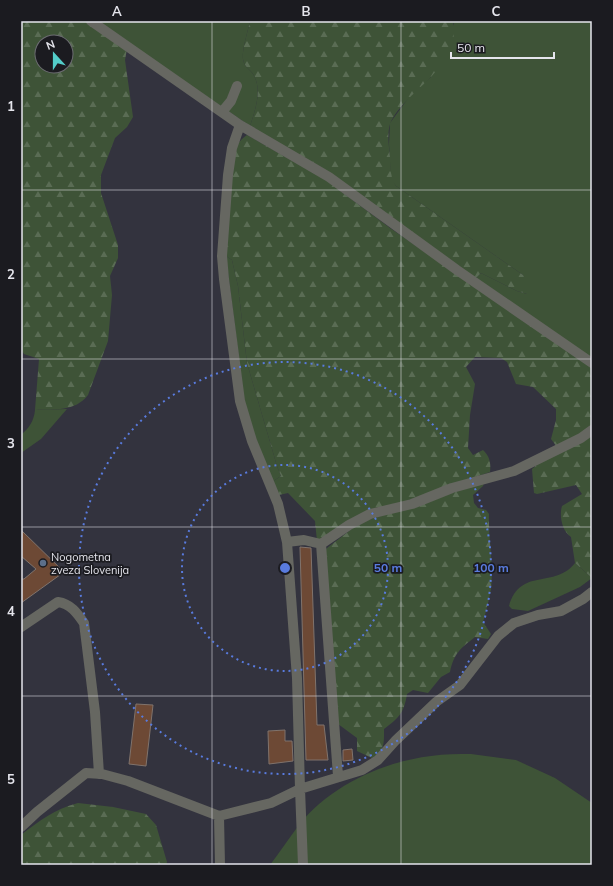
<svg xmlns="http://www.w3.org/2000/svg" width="613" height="886" viewBox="0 0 613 886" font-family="Mulish,sans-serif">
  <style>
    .grass { fill: #3e5337 }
    .forest { fill: url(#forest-firs); fill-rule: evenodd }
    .building { fill: #6d4935; stroke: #80736c }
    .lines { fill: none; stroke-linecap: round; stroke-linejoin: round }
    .minor { stroke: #666761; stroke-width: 10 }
    .grid { fill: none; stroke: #e5e5ec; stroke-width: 1; stroke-opacity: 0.55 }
    .ring { fill: none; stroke: #597bde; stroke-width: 2; stroke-dasharray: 2 4 }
    .service-dot { fill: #5c6f8a; stroke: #1b1b20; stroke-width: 1.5 }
    .labels { text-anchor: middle; stroke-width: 3.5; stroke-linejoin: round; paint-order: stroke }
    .poi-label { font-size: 11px; fill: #e5e5ec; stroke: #1b1b20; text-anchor: start }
    .centre { fill: #597bde; stroke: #1b1b20; stroke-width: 2 }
    .ring-label { font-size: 12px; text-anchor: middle; font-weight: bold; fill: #597bde; stroke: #1b1b20; stroke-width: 3.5; stroke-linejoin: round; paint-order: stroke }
    .neatline { fill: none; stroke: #e5e5ec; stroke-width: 1.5 }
    .grid-label { font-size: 13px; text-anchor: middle; font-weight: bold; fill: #e5e5ec }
  </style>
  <defs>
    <pattern id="forest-firs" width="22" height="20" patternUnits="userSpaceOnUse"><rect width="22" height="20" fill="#3e5337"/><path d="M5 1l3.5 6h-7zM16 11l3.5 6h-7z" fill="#5a6c54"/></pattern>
  </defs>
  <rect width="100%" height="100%" fill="#33333e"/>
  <!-- grass -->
  <path class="grass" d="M96,21h155l-2,4c-2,10 -7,24 -6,34 1,8 7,10 10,15 10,15 2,37 -3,52z
    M452,21h140v337l-116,-80 5,-5 36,18 10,3 -4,-19 -127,-89 -5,-6 -2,-36 1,-21 22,-30 19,-16 23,-53z
    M226,256l6,4 6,26 9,77 30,103 4,10 -9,6 -16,-40 -11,-36z
    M67,409l-26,30 -20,14v-18c8,-7 13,-14 14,-25z
    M575,563l17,15 -12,9 -52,24 -16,-2 -3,-3c11,-39 46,-17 66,-43z
    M471,754l45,6 39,18 37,25v62h-322c10,-13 19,-27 29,-40 31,-39 83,-63 132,-69 14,-2 27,-2 40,-2z"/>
  <!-- forest -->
  <path class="forest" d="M21,21h64l42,28 -2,11 8,57 -6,10 -12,11 -14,37v18l17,52v13l-8,18 2,19 -4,46 -20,54c-13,17 -34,14 -53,15l4,-51 -15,-5 -3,-5zM42,42h24v24h-24z
    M251,21h201c9,15 -11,46 -22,57 -11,11 -34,30 -40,46 -3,10 -1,23 0,33 1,11 0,21 6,29l127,89 7,15 -3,4 -10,-3 -36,-18 -5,5 -226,-152c5,-15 13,-37 3,-52 -3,-5 -9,-7 -10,-15 -1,-10 4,-24 6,-34z
    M247,135l76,43 67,50 202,139v60l-35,20 -6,-8 5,-19v-11l-23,-22 -17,-3 -9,-22 -6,-4 -26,-1 -9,10 9,17 -5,31 -2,33 5,7 10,-5c7,7 8,13 7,22l-27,9 -146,60 -2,-20 -27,-28 -9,2 -7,-13 9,-6 -4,-10 -30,-103 -9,-77 -6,-26 -6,-4c2,-26 1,-88 11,-110 2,-5 6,-8 10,-11z
    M592,433v145l-17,-15 -4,-26c-9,-6 -12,-21 -9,-31l20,-12 -6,-9 -39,9 -3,-1 -2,-24 12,-10z
    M485,479l-2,7 -10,9 1,8 4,5 8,2 3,4c-1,25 5,50 2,75 -2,11 -5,22 -8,33l8,12 -3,5 -13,-2c-15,12 -21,16 -25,35l-9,5 -13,16 -15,-3 -6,4c-3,19 -8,24 -23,35 0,12 1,24 -12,29l-15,-7v-13l-23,-17 -16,-166 44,-34z
    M78,803l35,4 33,7 10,11 11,37 -1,3h-145v-30c18,-14 34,-26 57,-32z"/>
  <!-- building -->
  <path class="building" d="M21,530l43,42 -43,31v-24h3l12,-10 -15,-13z
    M300,547l11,1 6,177h7l4,35h-22z
    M136,704l17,1 -7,61 -17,-2z
    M285,730v11h7l1,20 -24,3 -1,-33z
    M352,749l1,11 -10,1v-11z"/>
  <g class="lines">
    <!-- minor -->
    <path class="minor" d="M91,21l149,104 89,52 128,93 135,93
      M222,112l9,-11 6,-15
      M287,542l17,-2 17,4
      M21,627l37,-25c13,2 19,11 26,21l11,89 4,62
      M338,776l-17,-232 28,-19 21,-11 42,-10 40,-16 62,-17 67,-33 11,-8
      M219,816l1,49
      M21,827l16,-15 49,-39 16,1 26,7 91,35 52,-13 29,-14 -3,-111 -10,-136 -9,-38 -26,-63 -12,-40 -16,-122 -2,-23 6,-81 4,-27 8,-23
      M303,865l-3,-76 62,-19 16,-10 18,-20 40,-38 24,-17 38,-49 16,-13 24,-8 23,-4 22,-12 9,-7"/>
  </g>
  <!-- grid -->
  <path class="grid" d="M212,21v844M401,21v844M21,190h571M21,359h571M21,527h571M21,696h571"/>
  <!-- distance rings -->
  <g class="ring">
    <circle cx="285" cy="568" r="103"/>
    <circle cx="285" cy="568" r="206"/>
  </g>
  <!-- markers -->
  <circle class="service-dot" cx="43" cy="563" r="4"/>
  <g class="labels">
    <!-- poi labels -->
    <g class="poi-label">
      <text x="51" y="561">Nogometna<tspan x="51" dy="13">zveza Slovenija</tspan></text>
    </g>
  </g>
  <circle cx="285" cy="568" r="6" class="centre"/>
  <g class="ring-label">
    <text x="388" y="572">50 m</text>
    <text x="491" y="572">100 m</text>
  </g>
  <!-- border -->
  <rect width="613" height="886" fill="none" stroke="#1b1b20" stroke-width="44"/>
  <!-- north arrow -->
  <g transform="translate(54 54) rotate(339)"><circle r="19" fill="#1b1b20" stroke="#6c6c72"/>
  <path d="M0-3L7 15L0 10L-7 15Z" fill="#53cdc9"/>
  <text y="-6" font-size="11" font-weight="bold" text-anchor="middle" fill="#e5e5ec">N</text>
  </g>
  <!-- scale -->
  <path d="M451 52v6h103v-6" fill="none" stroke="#e5e5ec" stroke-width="2"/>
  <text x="457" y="52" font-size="12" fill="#e5e5ec" stroke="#1b1b20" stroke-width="3" paint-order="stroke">50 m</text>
  <rect x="22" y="22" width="569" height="842" class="neatline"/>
  <g class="grid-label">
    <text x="117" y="16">A</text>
    <text x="306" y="16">B</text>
    <text x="496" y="16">C</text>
    <text x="11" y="111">1</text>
    <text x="11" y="279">2</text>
    <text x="11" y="448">3</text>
    <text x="11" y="616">4</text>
    <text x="11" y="784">5</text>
  </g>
</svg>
